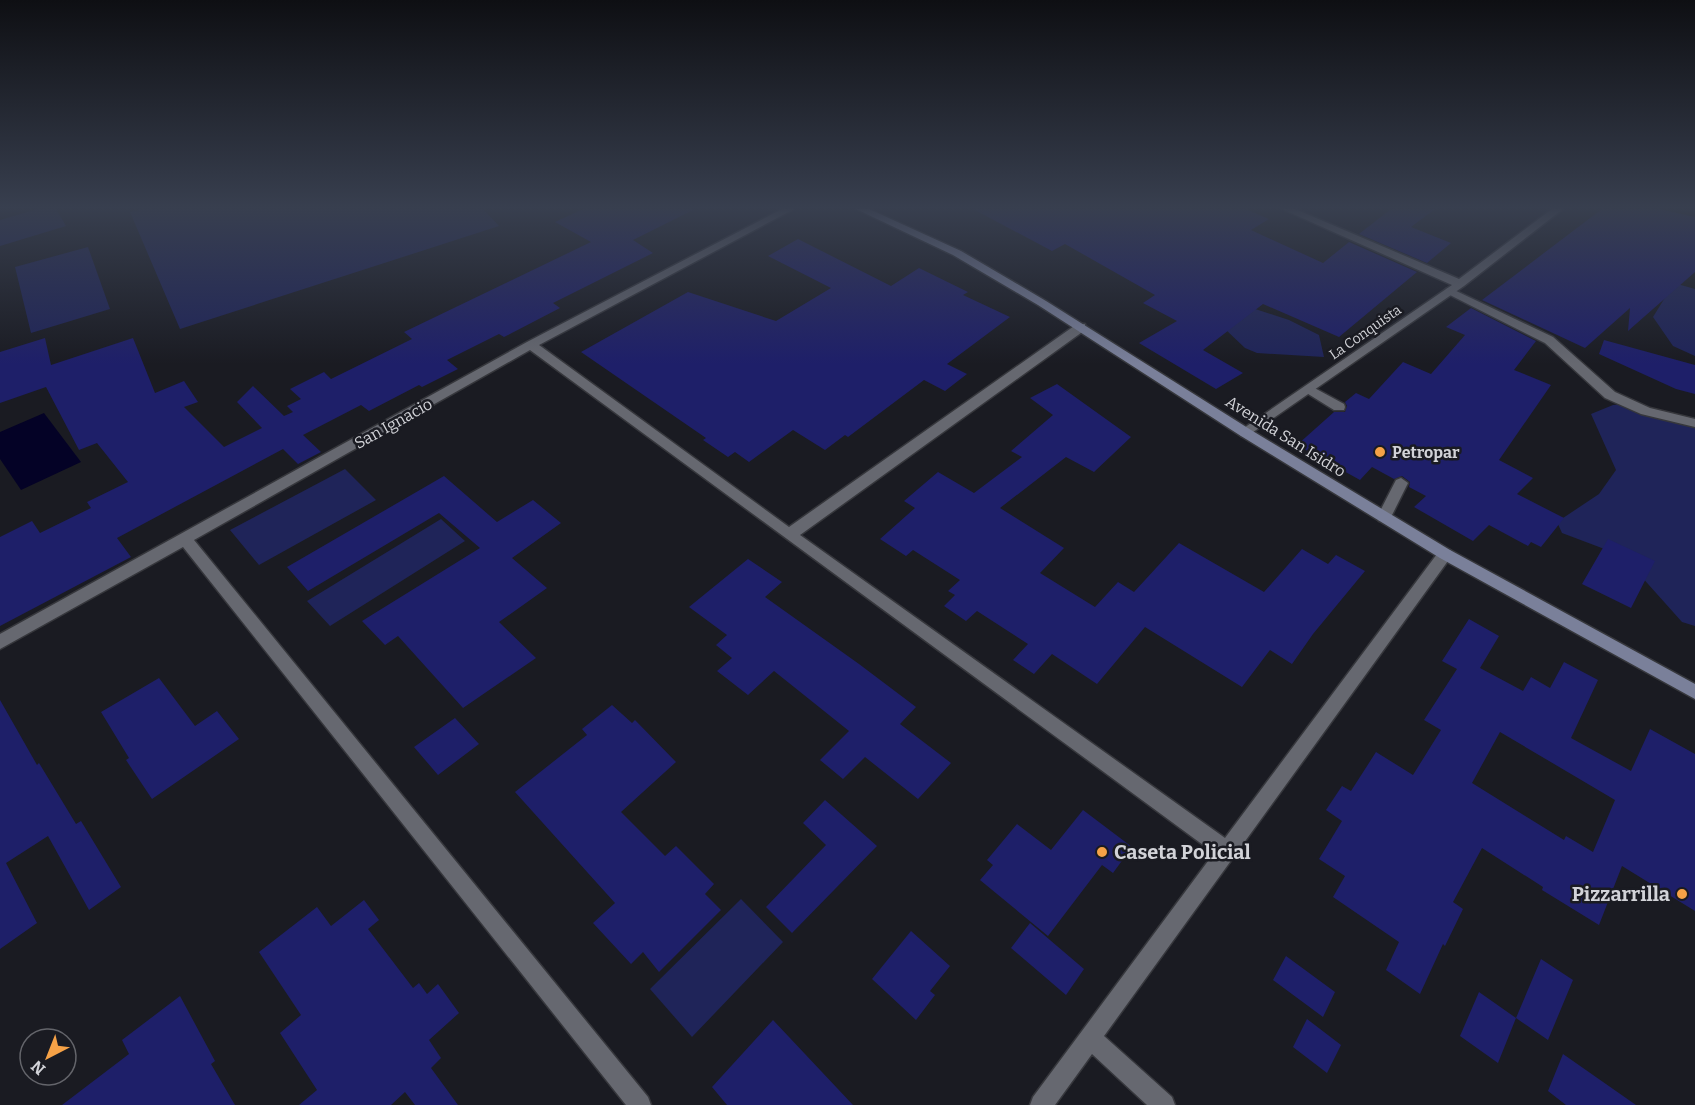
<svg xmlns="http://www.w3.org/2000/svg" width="1695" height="1105" viewBox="0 0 1695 1105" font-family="Bitter,serif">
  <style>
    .green { fill: #1f2459 }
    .water { fill: #040226 }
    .building { fill: #1e1f69; fill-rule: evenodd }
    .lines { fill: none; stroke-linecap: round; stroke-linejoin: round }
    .service-casing { stroke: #36373c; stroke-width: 3 }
    .minor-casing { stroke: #36373c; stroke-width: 3 }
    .secondary-casing { stroke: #36373c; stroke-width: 3 }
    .service { fill: #666870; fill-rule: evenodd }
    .minor { fill: #666870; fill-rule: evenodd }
    .secondary { fill: #7a809a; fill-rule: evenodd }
    .poi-dot { fill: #f6a247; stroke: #1a1b22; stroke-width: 2 }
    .labels { text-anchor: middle; stroke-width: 5; stroke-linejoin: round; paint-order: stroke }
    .far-street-label { font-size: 14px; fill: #d2d3d8; stroke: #1a1b22 }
    .street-label { font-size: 16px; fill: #d2d3d8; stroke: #1a1b22 }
    .poi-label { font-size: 16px; font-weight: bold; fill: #d2d3d8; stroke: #1a1b22; text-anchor: start }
    .near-poi-label { font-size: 20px; font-weight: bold; fill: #d2d3d8; stroke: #1a1b22; text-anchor: start }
  </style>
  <rect width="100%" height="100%" fill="#1a1b22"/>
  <!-- green -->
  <path class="green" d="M38,209h18l10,17 -66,20v-26z
    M142,209h341l16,17 -319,103 -50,-117z
    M88,247l22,62 -79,24 -16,-66z
    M1674,283l21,6v67l-22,-10 -20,-29z
    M1243,305l46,15 30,15 5,22 -67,-4 -12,-5 -20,-19z
    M1635,403l11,8 49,11v204l-13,-4 -59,-66 -61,-23 -5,-11 42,-28 17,-24 -25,-56 22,-9z
    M345,469l31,31 -117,65 -29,-35z
    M441,519l24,22 -135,85 -23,-25z
    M741,899l42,43 -91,95 -42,-48z"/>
  <!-- water -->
  <path class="water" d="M44,413l37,49 -60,28 -21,-31v-27z"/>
  <!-- building -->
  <path class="building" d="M583,209h112l-62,31 20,13 -100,50 7,5 -56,29 -5,-3 -52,26 11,9 -36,18 -3,-2 -50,26 -8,-6 -58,30 18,17 -23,12 -15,-15 -166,89 14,19 -131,69v-89l32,-16 8,12 51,-25 -4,-6 41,-20 -31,-39 -18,7 -33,-63 -46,16v-51l45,-14 6,27 82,-27 22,55 29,-12 14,21 -14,5 40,40 38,-19 -25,-26 16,-16 31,30 9,-4 -6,-6 14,-7 -11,-10 34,-17 7,7 81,-40 -8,-7 187,-90 -36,-20z
    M973,209h273l23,10 -18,11 72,33 26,-21 68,30 -78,65 -76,-33 -60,46 40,23 -27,16 -77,-46 38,-22 -34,-18 12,-8 -90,-51 -13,7z
    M1391,209h44l-24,18 40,16 -24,20 -68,-29z
    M1602,209h57l36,8v55l-67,59 2,-23 -45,40 -103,-48z
    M798,239l93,47 28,-18 49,24 -5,3 47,22 -63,47 20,10 -22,17 -21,-11 -76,57 -3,-2 -20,15 -32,-20 -44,32 -14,-10 -7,5 -25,-17 3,-2 -125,-86 107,-60 88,29 55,-33 -63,-32z
    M1471,308l65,33 -22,29 37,15 -52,75 34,18 -16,16 47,24 -23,29 -10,-5 -3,4 -39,-21 -16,16 -59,-34 12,-11 -17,-9 1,-5 -8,-6 -8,3 -22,-12 -12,13 -63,-35 37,-33h11l2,-6 -2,-4 11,-9 13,6 34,-37 28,12 34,-39 -19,-8z
    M1604,340l91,25v29l-19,-5 -77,-35z
    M1057,384l74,53 -37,35 -28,-15 -66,51 64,40 -24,25 55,34 23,-25 16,10 45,-49 85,49 38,-43 26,15 8,-9 29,16 -52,63 -21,30 -22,-14 -28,37 -97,-60 -48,57 -45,-30 -18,20 -21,-14 15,-16 -51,-33 -11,10 -22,-15 11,-11 -7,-4 12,-11 -47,-30 -7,6 -26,-17 35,-31 -11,-7 34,-29 36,21 48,-36 -11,-6 42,-36 -23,-17z
    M444,476l53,46 36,-22 28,23 -49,35 35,30 -48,34 37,36 -73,50 -65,-72 -13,9 -23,-24 118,-73 -41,-35 -131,78 -21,-24z
    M1608,539l47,22 -24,47 -49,-24z
    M748,559l34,23 -17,15 94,67 57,43 -16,17 51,39 -33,36 -53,-42 -22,22 -23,-19 29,-29 -75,-60 -26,24 -31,-24 15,-13 -16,-13 11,-10 -38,-28z
    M1469,619l30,17 -19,32 43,23 8,-14 19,11 14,-26 34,18 -27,58 60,33 19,-42 45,25v157l-73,-45 -23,59 -57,-35 1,-3 -61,-39 -29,54 10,7 -18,37 -2,-2 -23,50 -34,-24 13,-28 -66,-45 12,-21 -26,-17 23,-38 -16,-11 16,-24 9,5 25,-39 37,23 28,-45 -17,-10 33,-51 -15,-8zM1500,732l115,68 -22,52 -27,-16 -2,4 -92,-57z
    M159,678l36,48 22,-15 22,28 -87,60 -26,-39 3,-2 -28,-46z
    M0,700l37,65 2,-2 37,61 5,-3 40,66 -32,23 -41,-74 -42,27 31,60 -37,26z
    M612,705l20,18 3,-3 41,42 -55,50 44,44 11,-10 38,38 -9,10 16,16 -62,62 -16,-20 -12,12 -38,-41 22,-20 -100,-111 72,-57 -5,-6z
    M455,718l24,26 -41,31 -24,-28z
    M825,800l52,46 -85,87 -26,-26 60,-62 -23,-22z
    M1083,810l49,37 -19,26 -11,-8 -54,71 -68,-56 13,-15 -6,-5 30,-36 34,26z
    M364,900l15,20 -11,9 45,59 6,-5 8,11 11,-10 21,29 -30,27 12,18 -10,10 27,37h-43l-10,-13 -14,13h-92l18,-15 -37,-57 21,-18 -42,-63 58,-45 14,19z
    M1030,923l54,46 -18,26 -55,-47z
    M911,931l39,35 -20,25 5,4 -19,25 -44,-41z
    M1286,956l49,36 -12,25 -50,-37z
    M1541,959l32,21 -25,60 -32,-22z
    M1479,992l37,26 -18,45 -38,-27z
    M180,996l35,65 -4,3 24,41h-173l67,-51 -7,-14z
    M1307,1019l34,26 -14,28 -34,-26z
    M773,1020l80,85h-126l-15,-18z
    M1563,1054l73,51h-70l-18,-14z"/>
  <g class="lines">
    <!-- service casing -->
    <g class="service-casing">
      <path id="service" d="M1450,288l103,49 62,55 35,16 45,11v8l-54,-13 -36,-16 -60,-55 -99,-50v-4z
        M1309,385l35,19 1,3 -1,3h-10l-29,-18 -2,-3z
        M1401,478l7,5 -19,38h-10l-2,-4 19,-37z"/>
    </g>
    <!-- minor casing -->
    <g class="minor-casing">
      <path id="minor" d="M782,209h12l-255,136 250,182 288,-203h8v6l-285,205 425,303 215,-288h10l3,4 -349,482 68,61 3,8h-28l-55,-51 -37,51h-25l3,-8 181,-244 -684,-503 -336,190 454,557 3,8h-25l-443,-558 -183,102v-15l527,-292z
        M1282,209h13l164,70 93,-70h11l-99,77 -218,151 -5,-1 -2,-3 2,-3 211,-145z"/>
    </g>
    <!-- secondary casing -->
    <g class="secondary-casing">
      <path id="secondary" d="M856,209h13l92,42 85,50 205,129 199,120 245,134v15l-255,-141 -199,-122 -203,-131 -85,-50z"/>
    </g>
    <!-- service -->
    <use href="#service" class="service"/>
    <!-- minor -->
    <use href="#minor" class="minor"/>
    <!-- secondary -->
    <use href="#secondary" class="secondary"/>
  </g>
  <!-- sky -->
  <linearGradient id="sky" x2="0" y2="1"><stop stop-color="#0e0f13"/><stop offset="0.57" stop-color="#383f4f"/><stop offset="1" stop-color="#383f4f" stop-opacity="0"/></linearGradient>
  <rect width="1695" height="364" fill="url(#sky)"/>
  <!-- markers -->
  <g class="poi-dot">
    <circle cx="1380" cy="452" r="6"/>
    <circle cx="1102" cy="852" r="6"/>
    <circle cx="1682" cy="894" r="6"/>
  </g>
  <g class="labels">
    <!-- far-street labels -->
    <g class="far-street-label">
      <text transform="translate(1365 332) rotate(-35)" y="5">La Conquista</text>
    </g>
    <!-- street labels -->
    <g class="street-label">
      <text transform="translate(393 423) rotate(-29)" y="6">San Ignacio</text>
      <text transform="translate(1286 436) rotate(32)" y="6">Avenida San Isidro</text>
    </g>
    <!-- poi labels -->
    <g class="poi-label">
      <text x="1392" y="458">Petropar</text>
    </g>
    <!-- near-poi labels -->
    <g class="near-poi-label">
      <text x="1114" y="859">Caseta Policial</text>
      <text x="1670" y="901" text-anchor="end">Pizzarrilla</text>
    </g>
  </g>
  <!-- north arrow -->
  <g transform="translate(48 1057) rotate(222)"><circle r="28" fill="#1a1b22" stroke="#64656b" stroke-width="1.5"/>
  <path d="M0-4.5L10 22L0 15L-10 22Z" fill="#f6a247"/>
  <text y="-9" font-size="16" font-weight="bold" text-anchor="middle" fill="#d2d3d8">N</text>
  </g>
</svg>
